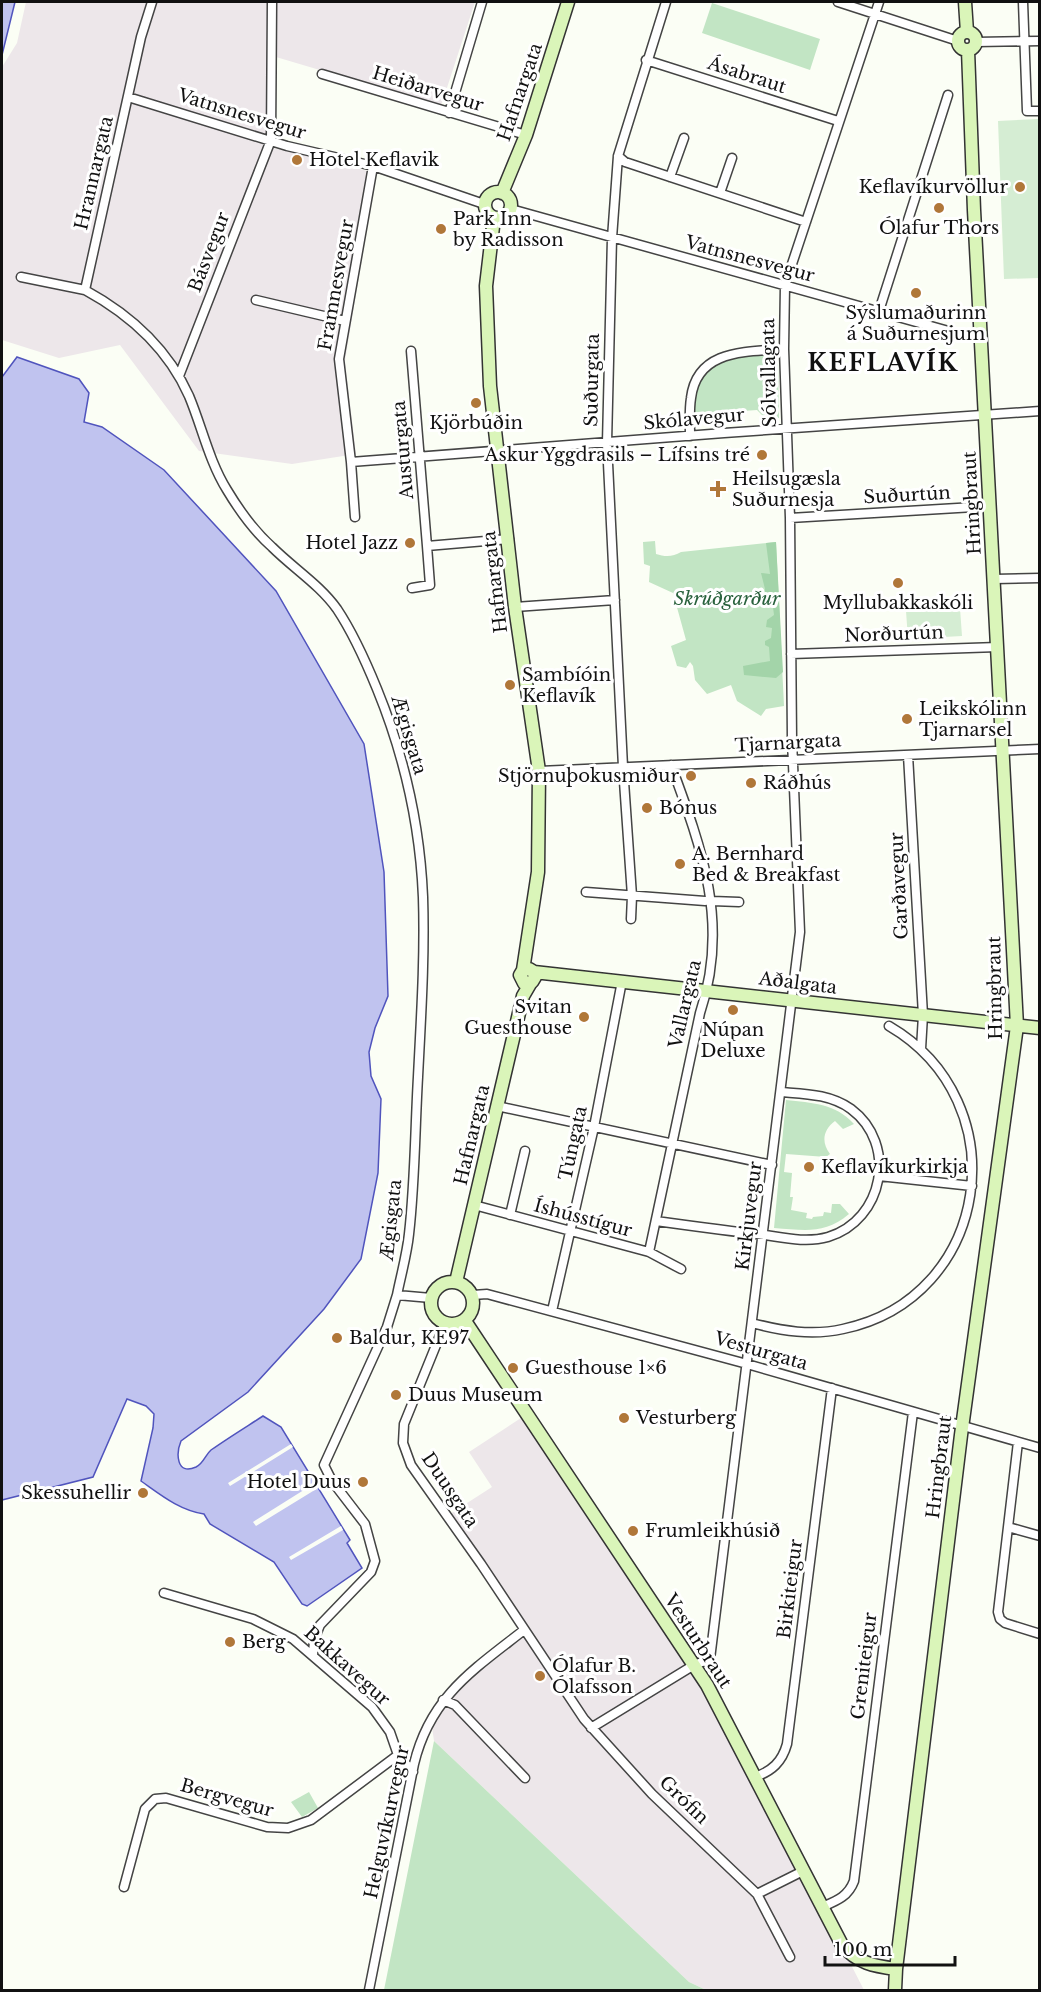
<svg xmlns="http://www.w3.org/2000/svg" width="1041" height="1992" viewBox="0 0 1041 1992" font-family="'Libre Baskerville',serif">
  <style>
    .industrial { fill: #ede7ea }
    .green { fill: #c2e5c4 }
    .forest { fill: #a3d4a9 }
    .pitch { fill: #d5edd3 }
    .water { fill: #c0c3ef; stroke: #5054bd; stroke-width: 1.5 }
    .pier { fill: #fbfef5 }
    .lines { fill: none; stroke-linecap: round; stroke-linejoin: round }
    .street-casing { stroke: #444; stroke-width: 11 }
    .secondary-casing { stroke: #333; stroke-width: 15 }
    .street { stroke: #fff; stroke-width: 8 }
    .secondary { stroke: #daf5b9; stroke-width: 12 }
    .poi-dot { fill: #b07739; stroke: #fff; stroke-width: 2 }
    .labels { text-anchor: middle; stroke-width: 6; stroke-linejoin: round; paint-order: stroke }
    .street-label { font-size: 18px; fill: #111; stroke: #fff }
    .poi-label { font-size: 18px; fill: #111; stroke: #fff; text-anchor: start }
    .park-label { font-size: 18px; font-style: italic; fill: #28613c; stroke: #fff }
    .district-label { font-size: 24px; font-weight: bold; letter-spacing: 1.5px; fill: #111; stroke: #fff }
  </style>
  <rect width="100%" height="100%" fill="#fbfef5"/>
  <!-- industrial -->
  <path class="industrial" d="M26,2h449l-34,104 -165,-49 -2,91 102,25 -31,188 11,93 -64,10 -93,-13 -79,-106 -61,13 -57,-18v-273l15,-24z
    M527,1414l180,271 157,305h-158l-17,-8 -255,-241 -3,-21 12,-20 81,-70 -74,-116 42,-27 -23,-35z"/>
  <!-- green -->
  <path class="green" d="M712,3l108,36 -10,31 -108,-37z
    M761,354h9l1,7h7l1,57 -13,1 -9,-9 -41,3 -5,10h-11l-5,-5c-1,-53 20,-58 66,-64z
    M655,541l1,13c9,3 17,3 25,-2l95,-10 8,164 -18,3 -5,7 -24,-15 -6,-16 -24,9 -12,-14 -2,-14 -3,-4 -4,6 -9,-2 -6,-20 15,-6 -13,-47 -24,-11 1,-16 -6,-2 -1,-22z
    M786,1100c26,3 49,3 68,24l-11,5 -8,-8c-12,9 -14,21 -5,33l-4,3 -40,-3 -2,18 8,1 -2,24h3l-2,13 16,3 -1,5 6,1 1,-2 10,-1 1,-4 7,1 1,-9h8l9,10c-25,21 -45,16 -75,14z
    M434,1741l255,241 17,8h-322z
    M309,1792l9,16 -16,9 -11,-15z"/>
  <!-- forest -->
  <path class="forest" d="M776,542l7,130 -7,6 -32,-3 -1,-9 27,-5 -1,-14 -4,-2v-4l6,-3 1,-10 -6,-1 1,-7 7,-5 -2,-16 -9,1 2,-11 -4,-16 9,1 -4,-31z"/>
  <!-- pitch -->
  <path class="pitch" d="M1039,119v159l-35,1 -6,-158z
    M960,608l2,28 -54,3 -2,-28z"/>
  <!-- water -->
  <path class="water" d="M2,2h13l-13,53z
    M17,357l62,22 10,14 -5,29 18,5 62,43 112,121 88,153 20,128 4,124 -13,32 -6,24 2,24 10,23 -3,74 -17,86 -37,50 -76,83 -67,49c-5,12 -5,35 15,26 8,-4 9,-12 15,-17 17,-12 35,-23 52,-34l18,11 69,113 -3,3 15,25 -55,38 -5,-2 -28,-42 -64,-38 -6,-10c-25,-4 -43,-19 -63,-33l12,-53 1,-14 -8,-8 -19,-7 -34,78 -91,23v-1123z"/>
  <!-- pier -->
  <path class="pier" d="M291,1444l2,3 -63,39 -2,-3z
    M315,1483l3,5 -62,38 -3,-4z
    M341,1526l2,4 -52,30 -2,-3z"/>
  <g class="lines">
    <!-- street casing -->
    <g class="street-casing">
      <path id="street" d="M838,2l120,39
        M1023,2l4,109h13
        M976,42l64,-1
        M646,60l192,61
        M322,74l204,61
        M128,97l159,49 86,20 111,38
        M449,113l33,-111
        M618,156l7,6 181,60
        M670,177l14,-39
        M720,193l12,-35
        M511,209l459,128h12
        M21,277l64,13 56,-253 11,-35
        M85,290c44,24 83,59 104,106 13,31 20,65 38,94 12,20 27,41 45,57 21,21 48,38 65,62 16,24 29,53 40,80 27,66 43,137 46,208 2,60 -2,120 -5,180 -3,52 -3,105 -9,157 -2,20 -8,41 -12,61l34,3
        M256,300l89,21
        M879,311l69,-216
        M411,351l16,195 82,-7
        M179,376l92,-236 1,-138
        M690,436c0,-13 -1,-25 1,-38 6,-49 55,-46 93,-49
        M351,462l373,-29 316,-22
        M355,517l-4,-55 -12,-103 34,-193
        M790,518l201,-12
        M994,579l46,-1
        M412,588l18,-3 -3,-39
        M515,607l100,-7
        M791,654l207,-7
        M908,755l15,260 -2,34
        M539,771l501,-22
        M586,892l119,9
        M712,901l27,1
        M631,919l1,-23 -9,-129 -16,-324 5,-205 6,-82 48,-154
        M497,1106l275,59
        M879,1176l93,10
        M474,1205l175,47 32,17
        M510,1215l15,-64
        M656,1221c36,5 72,10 109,14 20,3 42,8 63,2 56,-17 70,-93 23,-128 -21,-15 -46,-15 -70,-17
        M649,1252l51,-239c30,-89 2,-164 -29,-248
        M473,1295l14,-1 260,70 293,84
        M552,1311l42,-184 28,-146
        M445,1323l-41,101 -1,19 8,22 70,99 103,155 68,75 105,100 33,63
        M752,1323c30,8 60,13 91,6 148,-31 176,-227 46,-303
        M1018,1442l-20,170 2,7 5,4 35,11
        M1008,1527l32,9
        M164,1593l89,26 40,20 79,68 18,25 8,23 15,17
        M313,1655l1,-15 6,-15 51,-53 4,-11 -10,-37 -33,-43 -8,-16 63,-138 10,-32
        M443,1700l12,5 70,73
        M591,1728l103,-63 16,-6 90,-727 -8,-192 -2,-222 -6,-169 1,-64 94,-283
        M755,1777c17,-6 27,-15 32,-33l45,-356
        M124,1887l21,-78 10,-10 11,-1 101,29 21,1 23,-8 87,-65
        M757,1894l46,-23
        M822,1907c14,-6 26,-10 32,-26l59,-469
        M369,1990l45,-226c16,-67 59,-94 110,-134"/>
    </g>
    <!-- secondary casing -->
    <g class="secondary-casing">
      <path id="secondary" d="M965,2l2,30
        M958 41a9 9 0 1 1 18 0a9 9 0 1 1-18 0Z
        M485 205a13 13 0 1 1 26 0a13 13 0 1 1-26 0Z
        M502,193l24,-58 42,-133
        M494,218l-8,68 4,100 25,221 24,164 -1,101 -15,98 -3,5 4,8 8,-1 3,-5 -1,-5 -5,-3 -6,1
        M534,972l506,56
        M431 1303a21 21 0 1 1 42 0a21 21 0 1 1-42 0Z
        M456,1282l67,-286 7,-12
        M465,1321l242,364 135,260c15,18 32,21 54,24
        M895,1990l1,-21 65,-534 56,-409 -43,-816 -6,-160"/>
    </g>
    <!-- street -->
    <use href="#street" class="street"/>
    <!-- secondary -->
    <use href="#secondary" class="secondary"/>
  </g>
  <!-- markers -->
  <g class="poi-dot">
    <circle cx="297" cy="160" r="6"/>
    <circle cx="1020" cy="187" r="6"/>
    <circle cx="939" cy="208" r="6"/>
    <circle cx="441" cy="229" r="6"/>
    <circle cx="916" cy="293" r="6"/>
    <circle cx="476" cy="403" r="6"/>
    <circle cx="762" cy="455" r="6"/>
    <path d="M715 480h6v6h6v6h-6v6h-6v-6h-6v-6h6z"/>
    <circle cx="410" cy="543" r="6"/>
    <circle cx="898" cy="583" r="6"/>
    <circle cx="510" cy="685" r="6"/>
    <circle cx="907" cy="719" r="6"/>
    <circle cx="691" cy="776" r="6"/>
    <circle cx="751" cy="783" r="6"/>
    <circle cx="647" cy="808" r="6"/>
    <circle cx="680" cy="864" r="6"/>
    <circle cx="733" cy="1010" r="6"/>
    <circle cx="584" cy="1017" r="6"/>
    <circle cx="809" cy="1167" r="6"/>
    <circle cx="337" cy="1338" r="6"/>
    <circle cx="513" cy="1368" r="6"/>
    <circle cx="396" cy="1395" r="6"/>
    <circle cx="624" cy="1418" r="6"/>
    <circle cx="363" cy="1482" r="6"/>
    <circle cx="143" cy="1493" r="6"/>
    <circle cx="633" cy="1531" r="6"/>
    <circle cx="230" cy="1642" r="6"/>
    <circle cx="540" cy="1676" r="6"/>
  </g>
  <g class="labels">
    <!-- street labels -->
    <g class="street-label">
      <text transform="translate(747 75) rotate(18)" y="6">Ásabraut</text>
      <text transform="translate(428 89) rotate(17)" y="6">Heiðarvegur</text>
      <text transform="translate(520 92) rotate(-71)" y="6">Hafnargata</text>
      <text transform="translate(242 114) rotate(17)" y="6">Vatnsnesvegur</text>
      <text transform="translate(94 173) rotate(-77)" y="6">Hrannargata</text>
      <text transform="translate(209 252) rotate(-69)" y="6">Básvegur</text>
      <text transform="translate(750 259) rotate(15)" y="6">Vatnsnesvegur</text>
      <text transform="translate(336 285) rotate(-80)" y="6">Framnesvegur</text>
      <text transform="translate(769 373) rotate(-91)" y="6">Sólvallagata</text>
      <text transform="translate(592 380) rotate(-89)" y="6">Suðurgata</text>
      <text transform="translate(694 419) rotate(-5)" y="6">Skólavegur</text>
      <text transform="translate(403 450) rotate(-95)" y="6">Austurgata</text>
      <text transform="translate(907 495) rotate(-3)" y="6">Suðurtún</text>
      <text transform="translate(972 503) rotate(-93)" y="6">Hringbraut</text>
      <text transform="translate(495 582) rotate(-97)" y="6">Hafnargata</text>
      <text transform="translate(894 634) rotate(-2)" y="6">Norðurtún</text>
      <text transform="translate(409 735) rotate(73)" y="6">Ægisgata</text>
      <text transform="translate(788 743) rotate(-3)" y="6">Tjarnargata</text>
      <text transform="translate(899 886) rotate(-93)" y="6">Garðavegur</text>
      <text transform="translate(798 983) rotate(7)" y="6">Aðalgata</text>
      <text transform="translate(995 988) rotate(-91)" y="6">Hringbraut</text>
      <text transform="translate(685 1004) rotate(-77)" y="6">Vallargata</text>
      <text transform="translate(472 1135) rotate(-77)" y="6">Hafnargata</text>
      <text transform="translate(573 1143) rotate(-78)" y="6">Túngata</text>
      <text transform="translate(749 1216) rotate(-83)" y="6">Kirkjuvegur</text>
      <text transform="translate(583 1218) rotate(15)" y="6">Íshússtígur</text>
      <text transform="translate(391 1220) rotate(-84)" y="6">Ægisgata</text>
      <text transform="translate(761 1351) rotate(16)" y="6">Vesturgata</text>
      <text transform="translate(939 1467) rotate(-83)" y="6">Hringbraut</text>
      <text transform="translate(450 1490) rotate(56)" y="6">Duusgata</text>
      <text transform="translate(790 1589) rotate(-83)" y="6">Birkiteigur</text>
      <text transform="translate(698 1641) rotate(57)" y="6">Vesturbraut</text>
      <text transform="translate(347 1666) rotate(42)" y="6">Bakkavegur</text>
      <text transform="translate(864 1666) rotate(-83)" y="6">Greniteigur</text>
      <text transform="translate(227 1798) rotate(16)" y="6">Bergvegur</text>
      <text transform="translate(684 1800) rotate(44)" y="6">Grófin</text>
      <text transform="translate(387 1822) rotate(-78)" y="6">Helguvíkurvegur</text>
    </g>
    <!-- poi labels -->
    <g class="poi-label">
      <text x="309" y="166">Hotel Keflavik</text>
      <text x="1008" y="193" text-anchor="end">Keflavíkurvöllur</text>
      <text x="453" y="225">Park Inn<tspan x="453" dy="21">by Radisson</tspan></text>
      <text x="939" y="234" text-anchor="middle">Ólafur Thors</text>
      <text x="916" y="319" text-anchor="middle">Sýslumaðurinn<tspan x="916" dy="21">á Suðurnesjum</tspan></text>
      <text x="476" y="429" text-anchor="middle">Kjörbúðin</text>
      <text x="750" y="461" text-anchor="end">Askur Yggdrasils – Lífsins tré</text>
      <text x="732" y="485">Heilsugæsla<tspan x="732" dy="21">Suðurnesja</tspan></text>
      <text x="398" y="549" text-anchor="end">Hotel Jazz</text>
      <text x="898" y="609" text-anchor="middle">Myllubakkaskóli</text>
      <text x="522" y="681">Sambíóin<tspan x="522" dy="21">Keflavík</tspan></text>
      <text x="919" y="715">Leikskólinn<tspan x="919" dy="21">Tjarnarsel</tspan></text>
      <text x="679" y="782" text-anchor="end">Stjörnuþokusmiður</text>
      <text x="763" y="789">Ráðhús</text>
      <text x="659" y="814">Bónus</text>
      <text x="692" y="860">A. Bernhard<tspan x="692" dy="21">Bed &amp; Breakfast</tspan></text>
      <text x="572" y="1013" text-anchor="end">Svitan<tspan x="572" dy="21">Guesthouse</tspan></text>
      <text x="733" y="1036" text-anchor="middle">Núpan<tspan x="733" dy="21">Deluxe</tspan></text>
      <text x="821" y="1173">Keflavíkurkirkja</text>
      <text x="349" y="1344">Baldur, KE97</text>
      <text x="525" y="1374">Guesthouse 1×6</text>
      <text x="408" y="1401">Duus Museum</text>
      <text x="636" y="1424">Vesturberg</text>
      <text x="351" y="1488" text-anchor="end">Hotel Duus</text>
      <text x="131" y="1499" text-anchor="end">Skessuhellir</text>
      <text x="645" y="1537">Frumleikhúsið</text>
      <text x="242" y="1648">Berg</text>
      <text x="552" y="1672">Ólafur B.<tspan x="552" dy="21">Ólafsson</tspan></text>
    </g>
    <!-- park labels -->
    <g class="park-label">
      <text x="727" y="605">Skrúðgarður</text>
    </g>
    <!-- district labels -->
    <g class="district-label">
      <text x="883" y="371">KEFLAVÍK</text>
    </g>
  </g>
  <!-- border -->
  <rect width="1041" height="1992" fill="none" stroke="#111111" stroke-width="6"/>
  <!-- scale -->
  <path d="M825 1956v9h130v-9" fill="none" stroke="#111111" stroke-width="3"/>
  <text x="834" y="1956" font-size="18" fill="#111111" stroke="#ffffff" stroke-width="4.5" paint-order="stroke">100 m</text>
</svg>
